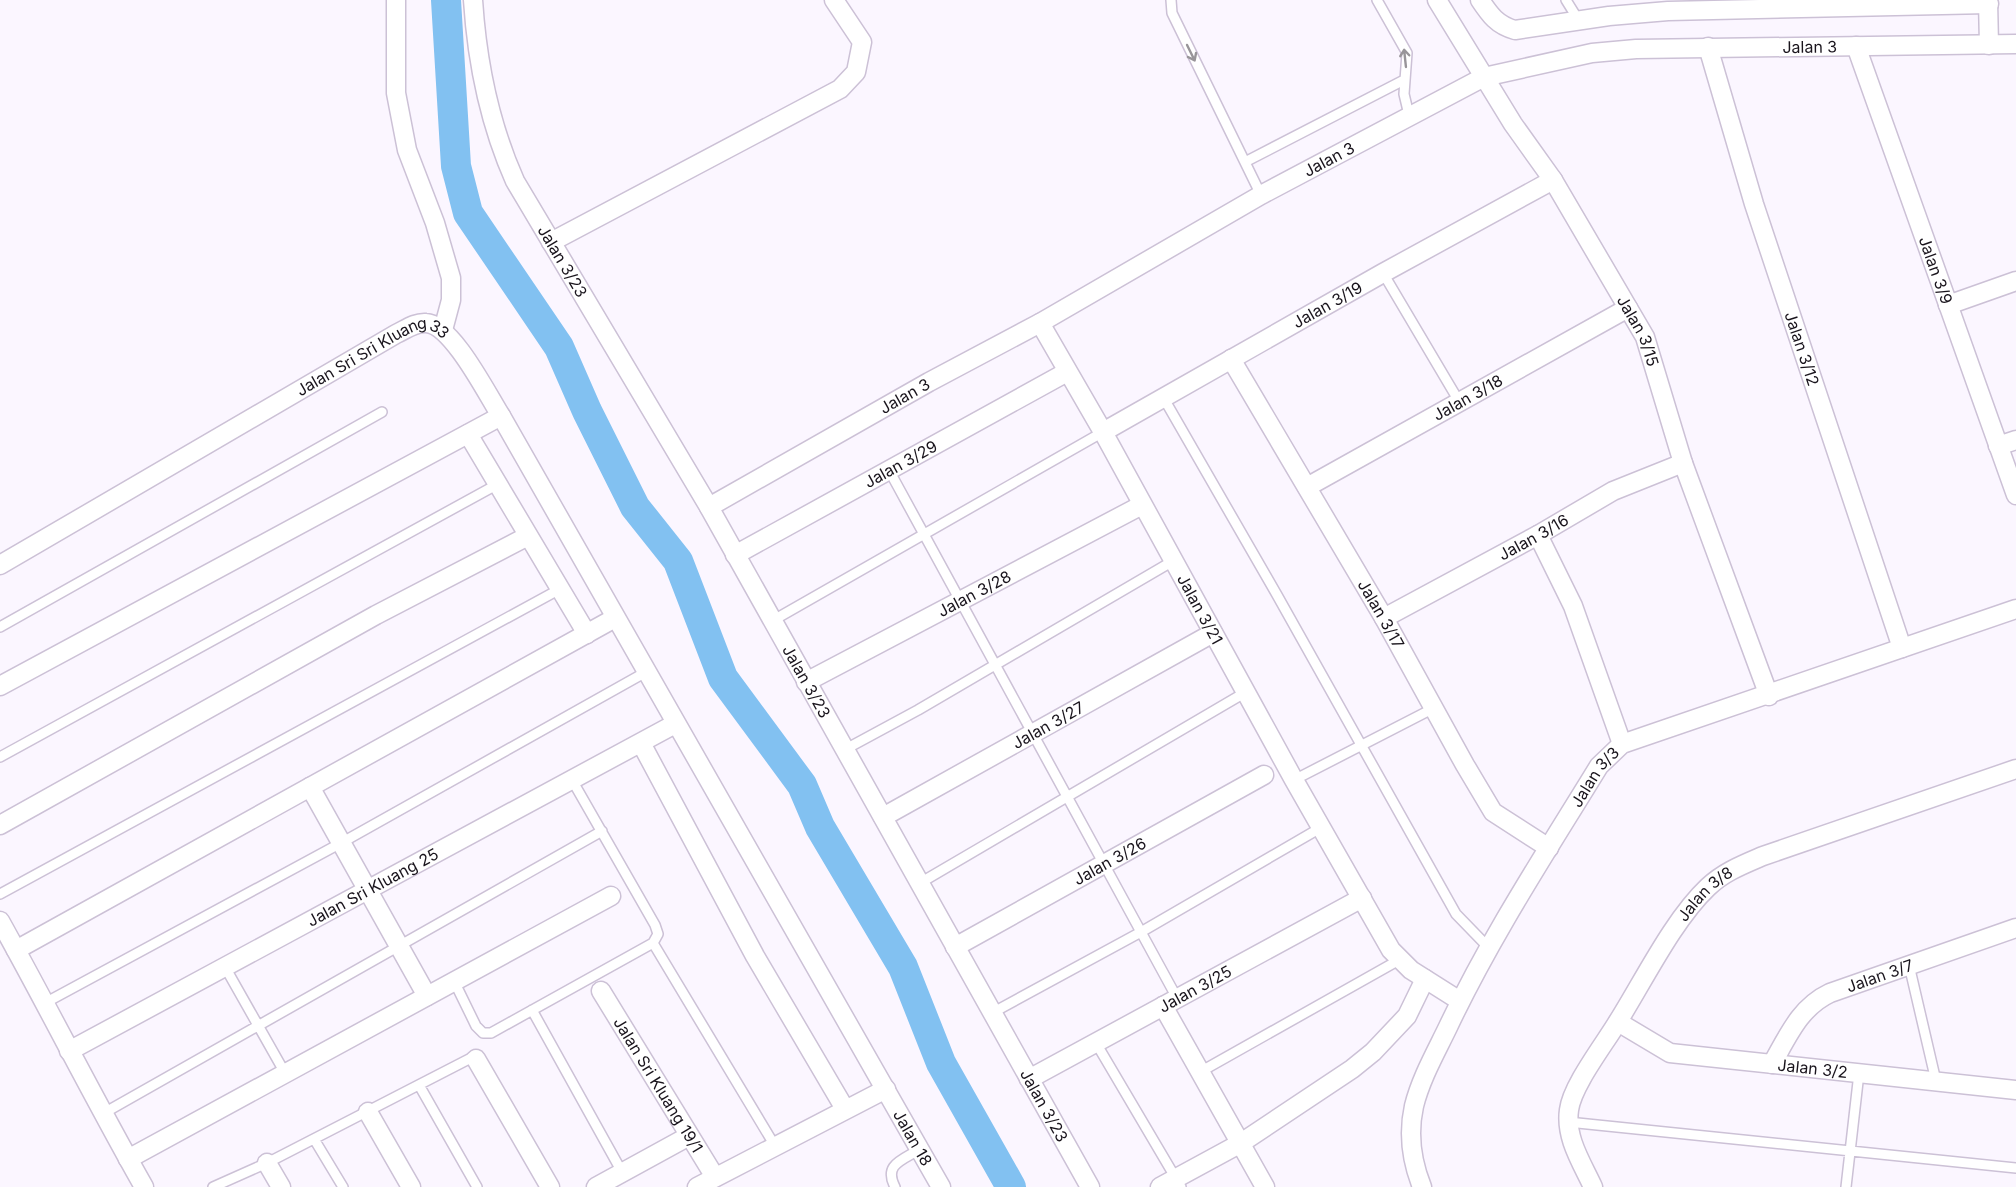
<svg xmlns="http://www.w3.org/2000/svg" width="2016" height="1187" viewBox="0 0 2016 1187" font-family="Inter,sans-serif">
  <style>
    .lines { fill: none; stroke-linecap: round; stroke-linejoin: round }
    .river { stroke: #82c1f1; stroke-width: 30 }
    .lane-casing { stroke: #ccc1d6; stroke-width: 12 }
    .street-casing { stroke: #ccc1d6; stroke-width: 21 }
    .lane { stroke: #fff; stroke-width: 9 }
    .street { stroke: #fff; stroke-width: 18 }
    .oneway { stroke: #989599 }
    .labels { text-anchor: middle; stroke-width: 4.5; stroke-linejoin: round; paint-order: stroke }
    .street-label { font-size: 16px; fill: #19141c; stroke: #fbf6ff }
  </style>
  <rect width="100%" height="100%" fill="#fbf6ff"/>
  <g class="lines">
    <!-- river -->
    <path class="river" d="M446,0l10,166 12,47 91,134 28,64 48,96 43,54 45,117 79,107 18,42 83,140 38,96 70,124"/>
    <!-- lane casing -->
    <g class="lane-casing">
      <path id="lane" d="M1171,0l1,13 89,182
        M1377,0l30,53 -3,41 5,21
        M1566,0l13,21
        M1245,162l159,-82
        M1383,273l77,130
        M1163,397l114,198 179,319 33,34
        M890,472l287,526
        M772,621l331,-189
        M0,627l382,-215
        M844,750l74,-40 255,-149
        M0,757l498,-273
        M1294,780l140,-72
        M920,883l326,-191
        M0,894l560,-305
        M653,943l122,203
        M1909,965l27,116
        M225,967l60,106
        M454,981l22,45 7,7h8l162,-90 5,-9 -3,-9 -83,-145
        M43,1004l298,-161 305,-171
        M532,1010l90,162
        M992,1013l149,-81 181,-105
        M1096,1043l85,144
        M1200,1072l199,-112
        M419,1085l58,102
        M104,1113l498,-282
        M1568,1122l448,46
        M314,1139l29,48
        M213,1187l54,-24 204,-105 5,1
        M895,1187c-12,-23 8,-27 25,-38
        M1846,1187l13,-114"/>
    </g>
    <!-- street casing -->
    <g class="street-casing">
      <g id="street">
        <path d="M396,0v93l11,57 28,73 16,55v22l-8,30"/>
        <path id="s1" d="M473,0c4,62 17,125 42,181l194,326 381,680"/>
        <path id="s2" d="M1437,0l76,124 40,56 92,157 38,126 86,233"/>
        <path d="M1480,0c10,15 17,25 35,30l94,-14 59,-5 321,-7"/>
        <path d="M1988,0l1,45"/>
        <path id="s3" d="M1856,46l160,449"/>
        <path id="s4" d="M1708,47l46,157 148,444"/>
        <path d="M551,242l289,-153 16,-17 6,-30 -28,-42"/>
        <path d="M1948,305l68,-24"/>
        <path id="s5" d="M1040,323l63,109 191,348 97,170 20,20 49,31"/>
        <path id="s6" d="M1231,359l153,259 81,147 28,47 56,36"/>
        <path id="s7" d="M1103,432l280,-159 170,-93"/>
        <path d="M468,434l119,200"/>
        <path d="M1998,446l18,-6"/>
        <path id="s8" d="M1307,487l321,-179"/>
        <path id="s9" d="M709,507l220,-125 111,-59 221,-128 223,-118 108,-24 44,-4 380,-5"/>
        <path d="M1538,535l35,71 49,138"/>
        <path id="s10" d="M735,555l332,-183"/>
        <path id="s11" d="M0,565l396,-231c9,-4 19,-12 30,-11 26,1 61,71 75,93l440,771"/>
        <path id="s12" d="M1384,618l154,-83 75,-44 70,-28"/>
        <path id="s13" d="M806,682l336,-177"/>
        <path d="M0,686l501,-270"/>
        <path d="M641,743l114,213 90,153"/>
        <path d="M310,787l117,209"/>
        <path id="s14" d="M883,817l330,-184"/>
        <path d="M0,825l376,-210 152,-79"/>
        <path d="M0,921c49,88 94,178 144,266"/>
        <path id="s15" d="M955,947l309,-172"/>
        <path d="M16,950l599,-332"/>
        <path id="s16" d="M601,991l114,186"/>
        <path d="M1163,1006l102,181"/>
        <path id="s17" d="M1618,1022l52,31 346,37"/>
        <path id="s18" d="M69,1051l606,-327"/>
        <path d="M476,1059l74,128"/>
        <path id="s19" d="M1772,1064c16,-28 28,-57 58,-71l186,-65"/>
        <path id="s20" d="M1029,1079l333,-181"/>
        <path d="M368,1112l43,75"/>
        <path d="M128,1159l483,-263"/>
        <path d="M267,1163l14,24"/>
        <path d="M596,1187l93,-51"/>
        <path d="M697,1187l189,-98"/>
        <path d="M1160,1187l81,-44 111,-74 21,-17 34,-36 18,-37"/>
        <path id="s21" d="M1422,1187c-10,-25 -14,-54 -8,-81 7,-28 22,-54 34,-79 43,-91 99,-176 151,-261l23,-22 394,-135"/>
        <path id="s22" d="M1593,1187c-11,-24 -28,-49 -24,-77 3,-24 34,-64 48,-87 26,-41 56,-103 91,-136 16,-15 34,-22 55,-31l253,-87"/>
      </g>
    </g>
    <!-- lane -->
    <use href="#lane" class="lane"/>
    <!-- street -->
    <use href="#street" class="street"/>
  </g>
  <!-- one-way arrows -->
  <defs><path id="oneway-shaft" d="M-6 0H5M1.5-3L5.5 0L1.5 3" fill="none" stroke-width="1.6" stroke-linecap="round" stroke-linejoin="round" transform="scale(1.5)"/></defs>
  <g class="oneway">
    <use href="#oneway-shaft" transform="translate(1191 53) rotate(64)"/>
    <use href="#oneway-shaft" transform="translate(1405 58) rotate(-96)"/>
  </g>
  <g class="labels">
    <!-- street labels -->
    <g class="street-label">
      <text dy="6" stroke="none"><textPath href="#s9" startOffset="1215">Jalan 3</textPath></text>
      <text dy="6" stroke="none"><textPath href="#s9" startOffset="711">Jalan 3</textPath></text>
      <text dy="6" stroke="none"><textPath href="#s1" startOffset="280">Jalan 3/23</textPath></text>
      <text dy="6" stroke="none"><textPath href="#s3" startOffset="238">Jalan 3/9</textPath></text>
      <text dy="6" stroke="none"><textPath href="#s7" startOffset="258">Jalan 3/19</textPath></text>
      <text dy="6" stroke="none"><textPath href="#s2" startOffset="388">Jalan 3/15</textPath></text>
      <text dy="6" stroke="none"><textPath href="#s4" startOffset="316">Jalan 3/12</textPath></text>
      <text dy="6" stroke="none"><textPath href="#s11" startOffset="430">Jalan Sri Sri Kluang 33</textPath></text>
      <text dy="6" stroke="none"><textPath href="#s9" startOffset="225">Jalan 3</textPath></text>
      <text dy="6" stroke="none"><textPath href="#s8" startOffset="184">Jalan 3/18</textPath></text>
      <text dy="6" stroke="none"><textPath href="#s10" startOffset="189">Jalan 3/29</textPath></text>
      <text dy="6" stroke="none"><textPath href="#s12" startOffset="170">Jalan 3/16</textPath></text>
      <text dy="6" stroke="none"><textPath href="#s13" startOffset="190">Jalan 3/28</textPath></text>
      <text dy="6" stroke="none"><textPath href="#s5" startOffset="328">Jalan 3/21</textPath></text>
      <text dy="6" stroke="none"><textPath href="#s6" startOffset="296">Jalan 3/17</textPath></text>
      <text dy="6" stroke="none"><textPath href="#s1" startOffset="766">Jalan 3/23</textPath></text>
      <text dy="6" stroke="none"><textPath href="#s14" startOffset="189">Jalan 3/27</textPath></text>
      <text dy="6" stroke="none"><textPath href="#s21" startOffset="459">Jalan 3/3</textPath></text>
      <text dy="6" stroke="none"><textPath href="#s15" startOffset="177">Jalan 3/26</textPath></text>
      <text dy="6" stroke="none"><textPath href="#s18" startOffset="345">Jalan Sri Kluang 25</textPath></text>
      <text dy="6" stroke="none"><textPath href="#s22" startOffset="339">Jalan 3/8</textPath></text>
      <text dy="6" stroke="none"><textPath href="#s19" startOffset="146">Jalan 3/7</textPath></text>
      <text dy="6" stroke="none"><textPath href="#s20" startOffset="189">Jalan 3/25</textPath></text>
      <text dy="6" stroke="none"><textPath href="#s17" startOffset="204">Jalan 3/2</textPath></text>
      <text dy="6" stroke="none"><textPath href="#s16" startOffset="110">Jalan Sri Kluang 19/1</textPath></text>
      <text dy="6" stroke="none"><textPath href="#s1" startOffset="1252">Jalan 3/23</textPath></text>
      <text dy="6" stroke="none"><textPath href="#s11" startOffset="1444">Jalan 18</textPath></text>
    </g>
  </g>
</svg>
